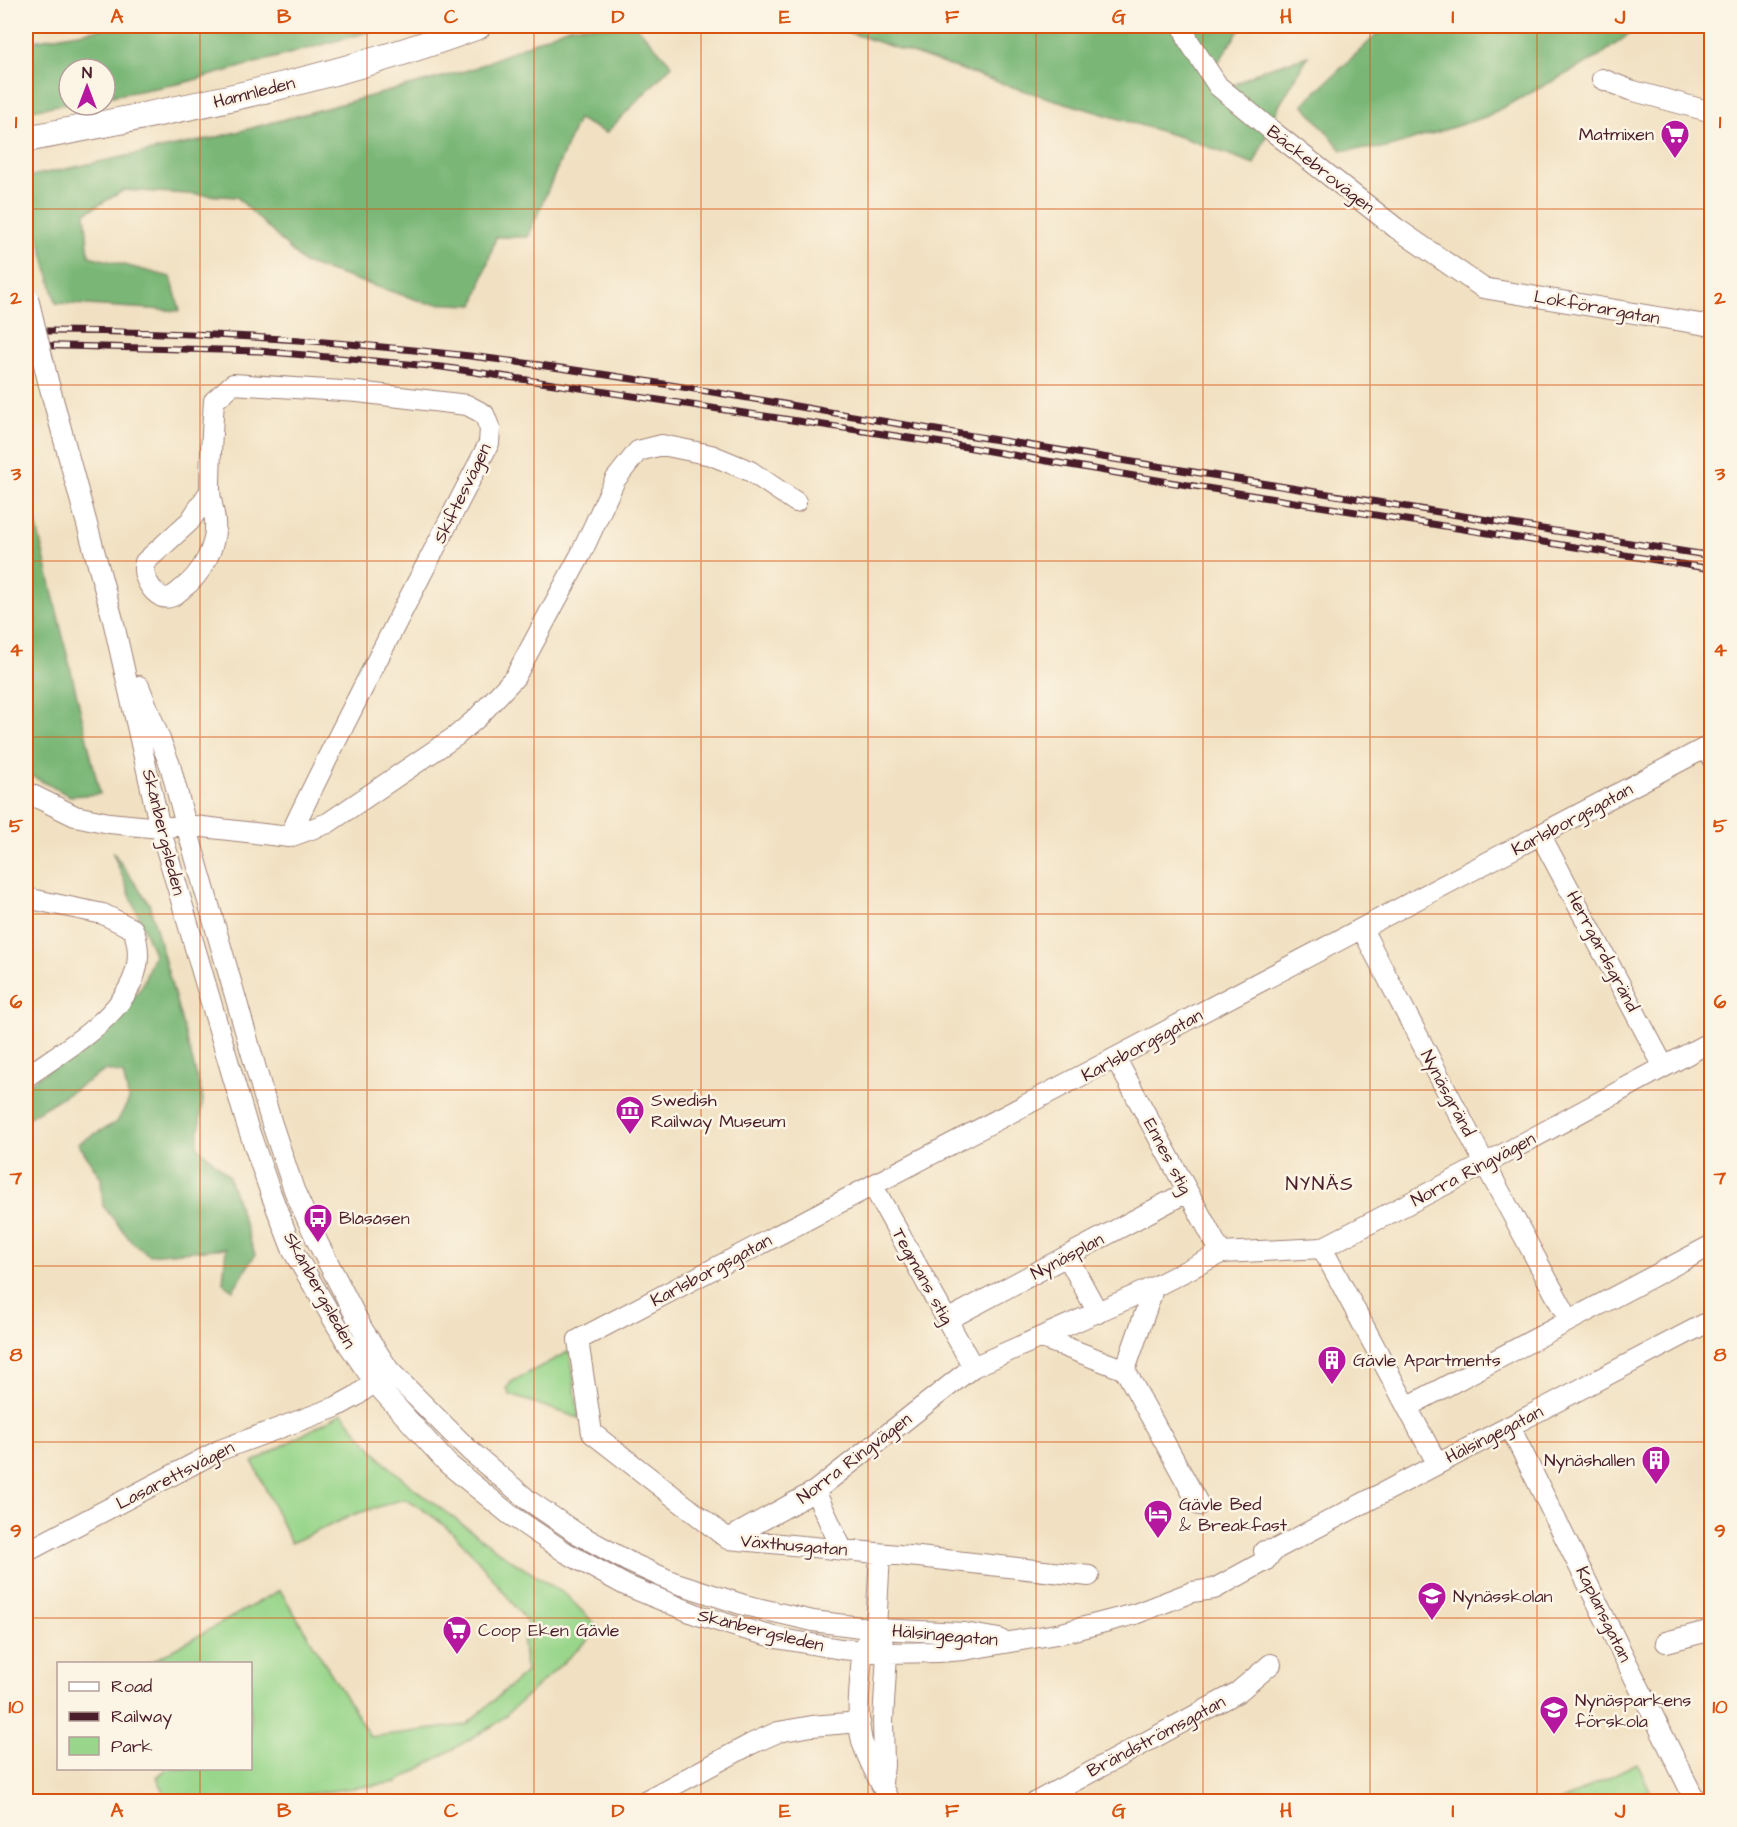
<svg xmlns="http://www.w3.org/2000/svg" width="1737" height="1827" viewBox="0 0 1737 1827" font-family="'Architects Daughter',sans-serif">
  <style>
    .green { fill: #99d68b; stroke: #727a5b; stroke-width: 1.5 }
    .forest { fill: #7ab777; stroke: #626b51; stroke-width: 1.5 }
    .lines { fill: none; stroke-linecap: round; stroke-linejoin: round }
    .minor-casing { stroke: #9e8076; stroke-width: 22 }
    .major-casing { stroke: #9e8076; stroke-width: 28 }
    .minor { stroke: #fff; stroke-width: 20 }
    .major { stroke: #fff; stroke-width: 26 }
    .rail-casing { stroke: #4a1f2b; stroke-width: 7 }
    .rail { stroke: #fcf5e5; stroke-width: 4.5; stroke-dasharray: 14; stroke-linecap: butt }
    .minor-bridge-casing { stroke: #9e8076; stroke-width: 22; stroke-linecap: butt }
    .minor-bridge { stroke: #fff; stroke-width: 20 }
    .grid { fill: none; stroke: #d8530f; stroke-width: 1.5; stroke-opacity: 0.55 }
    .labels { text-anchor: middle; stroke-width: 5; stroke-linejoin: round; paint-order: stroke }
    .street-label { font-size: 18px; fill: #4a1f2b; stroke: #fcf5e5 }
    .poi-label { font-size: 18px; fill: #4a1f2b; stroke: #fcf5e5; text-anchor: start }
    .neighbourhood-label { font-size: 20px; letter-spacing: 1.5px; fill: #4a1f2b; stroke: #fcf5e5 }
    .neatline { fill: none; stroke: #d8530f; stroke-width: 2 }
    .grid-label { font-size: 20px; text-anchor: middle; font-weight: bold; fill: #d8530f }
  </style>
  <rect width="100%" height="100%" fill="#fcf5e5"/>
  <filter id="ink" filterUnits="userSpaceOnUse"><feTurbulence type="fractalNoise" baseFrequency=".0167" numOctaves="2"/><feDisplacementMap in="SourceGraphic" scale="12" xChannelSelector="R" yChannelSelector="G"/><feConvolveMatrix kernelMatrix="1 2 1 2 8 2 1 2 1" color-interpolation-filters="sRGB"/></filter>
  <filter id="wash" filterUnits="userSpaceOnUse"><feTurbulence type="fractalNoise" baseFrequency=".008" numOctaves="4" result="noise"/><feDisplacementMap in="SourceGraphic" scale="24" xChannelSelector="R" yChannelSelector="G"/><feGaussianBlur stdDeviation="1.35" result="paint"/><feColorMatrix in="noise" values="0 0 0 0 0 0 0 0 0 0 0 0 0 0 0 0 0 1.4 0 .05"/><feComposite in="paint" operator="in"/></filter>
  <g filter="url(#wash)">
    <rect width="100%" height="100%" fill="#f1e1c2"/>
    <!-- green -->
    <path class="green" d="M570,1351l9,67 -69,-23 -3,-7 4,-6z
      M342,1413l39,46 31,28 97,72 56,35 35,35 -104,95 -99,58 -103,14 -16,5h-109l-12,-23 9,-9 84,-1v-104h-102l132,-74 90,147 96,-12 60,-53 -3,-28 4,-22c-36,-45 -70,-98 -123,-123l-49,15 -64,29 -38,-81z
      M1637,1763l18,38h-95z"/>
    <!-- forest -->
    <path class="forest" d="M26,26h8l-7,16 91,-16h272l-207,57 -78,14v-28h-36v34l-43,8z
      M571,26h65l36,39 -66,68 -28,-14 -50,118h-32l-22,68 -47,-2 -123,-40 -67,-66 -113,-7 -39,23 4,43 82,21 9,34 -124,-8 -30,-116v-10l188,-39 258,-69z
      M830,26h412l-36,55 13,12 43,-23 46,-14 -29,50 -25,58 -67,-25 -165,-49z
      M1386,26h254l-42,31 -113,60 -98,31 -45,2 -39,-46z
      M26,481l3,12 71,301 -30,2 -44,-23z
      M112,851l37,52 54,196 -6,47 31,29 27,80 -22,35 -10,-7 3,-35 -77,7 -17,-13 -29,-36 -2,-28 -23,-35 39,-21 12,-22 -6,-26 -17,-4 -80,49v-34l85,-57 31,-42 12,-32z"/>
  </g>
  <g filter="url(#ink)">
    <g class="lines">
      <!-- minor casing -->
      <g class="minor-casing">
        <path id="minor" d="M1183,26l5,14 30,46 58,48 120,94 87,60 229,38
          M1602,79l28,11 82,22
          M48,381l65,239 47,208 86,294 25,72 22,57 53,90 29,42 73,81 61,50 56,38 60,33 73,30 39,12 45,12 59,10 46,4 51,-1 26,-2 98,-17 73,-19 57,-22 22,-3 51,-28 11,-12
          M210,491l-20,30 -45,41c-4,12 5,29 17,35 8,3 14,-3 20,-8 20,-15 35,-42 33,-68 -1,-11 -5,-21 -5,-32 0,-29 2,-58 4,-88l19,-17 125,8 109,13 17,9 6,15 -1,14c-67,132 -137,261 -200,394
          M139,686l31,79 16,60 85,296 23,69 24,53 45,87 26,40 80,80 59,50 50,34 51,28 44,20 71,23 69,16 63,8 88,4 35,6
          M26,792l49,24 34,7 51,5 26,-3 103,12 39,-14 128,-87 21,-18 38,-41 66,-123 34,-74 23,-29 24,-6 49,10 39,16 46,31
          M1541,836l123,231
          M26,898l77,16 30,15c27,69 -61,115 -107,148
          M1362,929l123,235 84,156
          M1116,1059l105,194
          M873,1186l100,181
          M1322,1248l115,215
          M1067,1256l31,57
          M947,1320l240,-128
          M1042,1338l83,32 29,-83
          M1125,1370l74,135
          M1407,1407l305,-162
          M1510,1427l186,375
          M815,1491l27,58
          M728,1539l87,-48 158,-124 181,-80 67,-34 101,-5 163,-84 227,-123
          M1264,1551l12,-2 436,-229
          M26,1552l194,-102 116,-43 20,-11 29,-22
          M880,1554l-4,75 11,24 -4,68 1,44 -2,18
          M1089,1576l-170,-19 -191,-18 -136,-106 -14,-93 1127,-592 7,11
          M868,1641l-6,10c-1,29 -7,62 0,90 6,21 19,40 27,61
          M1666,1642l46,-12
          M643,1802l108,-58 27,-12 34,-6 48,-4
          M1036,1802l202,-110 33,-28"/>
      </g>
      <!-- major casing -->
      <g class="major-casing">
        <path id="major" d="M26,139c152,-29 306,-58 452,-113"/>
      </g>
      <!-- minor -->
      <use href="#minor" class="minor"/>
      <!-- major -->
      <use href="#major" class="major"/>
      <!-- rail casing -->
      <g class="rail-casing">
        <path id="rail" d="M26,331c147,-1 297,8 444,25 149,18 299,46 448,71 264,43 529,87 794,129
          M26,345l233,6 183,16 507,77 214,37 549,88"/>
      </g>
      <!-- rail -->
      <use href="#rail" class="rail"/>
      <!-- minor-bridge casing -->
      <g class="minor-bridge-casing">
        <path id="minor-bridge" d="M28,298l20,83"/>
      </g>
      <!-- minor-bridge -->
      <use href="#minor-bridge" class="minor-bridge"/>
    </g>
  </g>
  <!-- grid -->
  <path class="grid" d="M200,26v1638M367,26v1776M534,26v1776M701,26v1776M868,26v1776M1036,26v1776M1203,26v1776M1370,26v1776M1537,26v1776M26,209h1686M26,385h1686M26,561h1686M26,737h1686M26,914h1686M26,1090h1686M26,1266h1686M26,1442h1686M26,1618h1686M200,1768v34"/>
  <!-- icons -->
  <defs>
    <g id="supermarket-pin" transform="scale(1.5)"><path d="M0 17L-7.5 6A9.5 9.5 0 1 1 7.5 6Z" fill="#b5179e" stroke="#fcf5e5"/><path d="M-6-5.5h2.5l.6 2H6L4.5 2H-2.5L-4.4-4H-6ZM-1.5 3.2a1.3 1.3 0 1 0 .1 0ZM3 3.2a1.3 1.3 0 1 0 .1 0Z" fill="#fff"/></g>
    <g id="museum-pin" transform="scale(1.5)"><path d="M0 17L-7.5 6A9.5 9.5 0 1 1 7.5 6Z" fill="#b5179e" stroke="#fcf5e5"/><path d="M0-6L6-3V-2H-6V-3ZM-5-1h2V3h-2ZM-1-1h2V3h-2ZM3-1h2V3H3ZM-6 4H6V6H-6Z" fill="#fff"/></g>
    <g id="bus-pin" transform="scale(1.5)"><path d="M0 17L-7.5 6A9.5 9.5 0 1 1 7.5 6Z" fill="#b5179e" stroke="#fcf5e5"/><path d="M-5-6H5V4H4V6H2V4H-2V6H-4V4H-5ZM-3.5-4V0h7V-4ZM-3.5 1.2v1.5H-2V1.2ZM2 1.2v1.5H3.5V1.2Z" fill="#fff"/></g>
    <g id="building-pin" transform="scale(1.5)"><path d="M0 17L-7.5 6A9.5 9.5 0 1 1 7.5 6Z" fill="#b5179e" stroke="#fcf5e5"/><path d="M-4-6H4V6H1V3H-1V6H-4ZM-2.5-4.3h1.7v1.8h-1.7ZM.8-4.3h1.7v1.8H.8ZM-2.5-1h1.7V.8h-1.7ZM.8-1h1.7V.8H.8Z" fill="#fff"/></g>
    <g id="hotel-pin" transform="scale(1.5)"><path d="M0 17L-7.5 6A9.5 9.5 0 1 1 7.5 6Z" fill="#b5179e" stroke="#fcf5e5"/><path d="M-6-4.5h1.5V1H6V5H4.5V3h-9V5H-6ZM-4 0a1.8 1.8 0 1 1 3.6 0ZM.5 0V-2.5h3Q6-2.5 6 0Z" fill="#fff"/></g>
    <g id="school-pin" transform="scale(1.5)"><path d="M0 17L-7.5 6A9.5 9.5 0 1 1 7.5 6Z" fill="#b5179e" stroke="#fcf5e5"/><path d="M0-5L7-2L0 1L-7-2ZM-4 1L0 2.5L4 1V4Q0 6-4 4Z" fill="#fff"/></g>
  </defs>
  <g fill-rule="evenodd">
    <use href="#supermarket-pin" x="1675" y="134"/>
    <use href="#museum-pin" x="630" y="1110"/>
    <use href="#bus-pin" x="318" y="1218"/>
    <use href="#building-pin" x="1332" y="1360"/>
    <use href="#building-pin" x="1656" y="1460"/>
    <use href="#hotel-pin" x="1158" y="1514"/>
    <use href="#school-pin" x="1432" y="1596"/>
    <use href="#supermarket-pin" x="457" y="1630"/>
    <use href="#school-pin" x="1554" y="1710"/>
  </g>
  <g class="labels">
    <!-- street labels -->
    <g class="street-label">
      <text transform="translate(254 92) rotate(-14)" y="6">Hamnleden</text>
      <text transform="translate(1321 169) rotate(38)" y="6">Bäckebrovägen</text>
      <text transform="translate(1597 307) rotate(10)" y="6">Lokförargatan</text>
      <text transform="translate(462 493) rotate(-64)" y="6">Skiftesvägen</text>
      <text transform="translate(1572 819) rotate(-28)" y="6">Karlsborgsgatan</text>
      <text transform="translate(164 832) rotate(76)" y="6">Skånbergsleden</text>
      <text transform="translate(1603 951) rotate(62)" y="6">Herrgårdsgränd</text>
      <text transform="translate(1142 1045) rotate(-28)" y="6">Karlsborgsgatan</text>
      <text transform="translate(1448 1093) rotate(62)" y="6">Nynäsgränd</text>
      <text transform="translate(1168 1156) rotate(62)" y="6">Ennes stig</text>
      <text transform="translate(1473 1169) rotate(-28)" y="6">Norra Ringvägen</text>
      <text transform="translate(1067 1256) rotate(-28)" y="6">Nynäsplan</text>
      <text transform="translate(711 1270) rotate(-28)" y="6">Karlsborgsgatan</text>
      <text transform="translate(923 1276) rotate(61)" y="6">Tegmans stig</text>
      <text transform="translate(320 1290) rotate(61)" y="6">Skånbergsleden</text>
      <text transform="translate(1494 1434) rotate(-27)" y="6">Hälsingegatan</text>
      <text transform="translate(854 1458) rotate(-37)" y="6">Norra Ringvägen</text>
      <text transform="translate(175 1475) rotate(-27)" y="6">Lasarettsvägen</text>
      <text transform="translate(794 1545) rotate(5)" y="6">Växthusgatan</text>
      <text transform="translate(1604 1614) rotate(64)" y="6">Kaplansgatan</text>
      <text transform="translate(761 1630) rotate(14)" y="6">Skånbergsleden</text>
      <text transform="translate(945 1635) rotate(5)" y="6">Hälsingegatan</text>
      <text transform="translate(1156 1736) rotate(-28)" y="6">Brändströmsgatan</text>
    </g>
    <!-- poi labels -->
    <g class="poi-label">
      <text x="1654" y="140" text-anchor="end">Matmixen</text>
      <text x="651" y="1106">Swedish<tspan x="651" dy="21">Railway Museum</tspan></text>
      <text x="339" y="1224">Blåsåsen</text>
      <text x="1353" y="1366">Gävle Apartments</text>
      <text x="1635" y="1466" text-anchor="end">Nynäshallen</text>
      <text x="1179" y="1510">Gävle Bed<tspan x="1179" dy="21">&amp; Breakfast</tspan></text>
      <text x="1453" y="1602">Nynässkolan</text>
      <text x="478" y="1636">Coop Eken Gävle</text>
      <text x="1575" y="1706">Nynäsparkens<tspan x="1575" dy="21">förskola</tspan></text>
    </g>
    <!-- neighbourhood labels -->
    <g class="neighbourhood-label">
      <text x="1320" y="1190">NYNÄS</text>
    </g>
  </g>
  <!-- margin -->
  <rect width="1737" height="1827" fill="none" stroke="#fcf5e5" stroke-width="66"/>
  <!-- legend -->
  <rect x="57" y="1662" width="195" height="108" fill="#fcf5e5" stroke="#b59f9b" stroke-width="1.5"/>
  <rect x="69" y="1682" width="30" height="9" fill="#ffffff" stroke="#b59f9b" stroke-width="1.5"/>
  <text x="111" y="1692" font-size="18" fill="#4a1f2b">Road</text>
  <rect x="69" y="1712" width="30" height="9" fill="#4a1f2b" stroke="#b59f9b" stroke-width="1.5"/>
  <text x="111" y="1722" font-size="18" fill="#4a1f2b">Railway</text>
  <rect x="69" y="1737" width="30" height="18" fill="#99d68b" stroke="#b59f9b" stroke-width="1.5"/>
  <text x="111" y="1752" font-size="18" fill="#4a1f2b">Park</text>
  <!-- north arrow -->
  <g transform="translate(87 87)"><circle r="28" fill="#fcf5e5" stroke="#b59f9b" stroke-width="1.5"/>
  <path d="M0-4.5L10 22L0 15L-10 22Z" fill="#b5179e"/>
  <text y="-9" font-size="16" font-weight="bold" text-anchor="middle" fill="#4a1f2b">N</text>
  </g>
  <rect x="33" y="33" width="1671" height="1761" class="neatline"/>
  <g class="grid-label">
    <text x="117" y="23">A</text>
    <text x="284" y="23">B</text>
    <text x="451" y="23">C</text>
    <text x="618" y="23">D</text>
    <text x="785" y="23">E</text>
    <text x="952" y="23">F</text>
    <text x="1119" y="23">G</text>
    <text x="1286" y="23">H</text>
    <text x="1453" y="23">I</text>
    <text x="1620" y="23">J</text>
    <text x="16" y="128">1</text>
    <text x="1720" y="128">1</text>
    <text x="16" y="304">2</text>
    <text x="1720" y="304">2</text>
    <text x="16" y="480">3</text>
    <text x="1720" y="480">3</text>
    <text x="16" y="656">4</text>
    <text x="1720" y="656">4</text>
    <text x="16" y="832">5</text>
    <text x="1720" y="832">5</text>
    <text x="16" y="1008">6</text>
    <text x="1720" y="1008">6</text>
    <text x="16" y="1184">7</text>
    <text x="1720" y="1184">7</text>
    <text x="16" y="1361">8</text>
    <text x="1720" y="1361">8</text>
    <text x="16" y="1537">9</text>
    <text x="1720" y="1537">9</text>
    <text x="16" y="1713">10</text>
    <text x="1720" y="1713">10</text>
    <text x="117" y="1817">A</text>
    <text x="284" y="1817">B</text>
    <text x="451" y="1817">C</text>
    <text x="618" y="1817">D</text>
    <text x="785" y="1817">E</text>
    <text x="952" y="1817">F</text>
    <text x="1119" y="1817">G</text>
    <text x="1286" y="1817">H</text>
    <text x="1453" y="1817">I</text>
    <text x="1620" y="1817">J</text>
  </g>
</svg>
